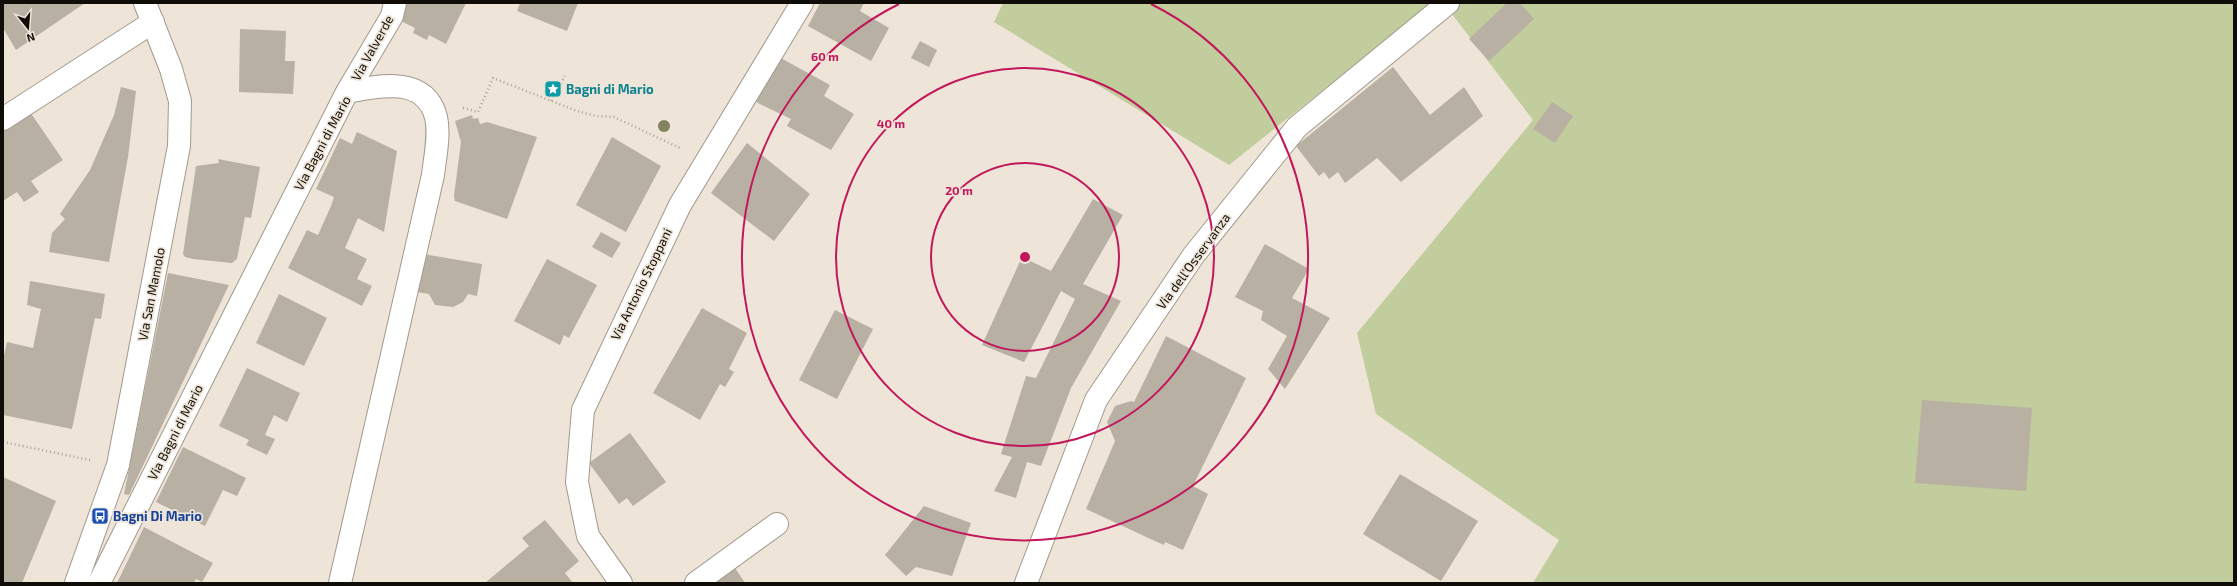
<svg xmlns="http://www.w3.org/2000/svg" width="2237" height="586" viewBox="0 0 2237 586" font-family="'Exo 2',sans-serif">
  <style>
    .green { fill: #c1cd9c }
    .building { fill: #b8b0a3 }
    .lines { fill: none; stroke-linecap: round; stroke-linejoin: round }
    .street-casing { stroke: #a1998c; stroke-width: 24 }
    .secondary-casing { stroke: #a1998c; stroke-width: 24 }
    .path { stroke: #aba399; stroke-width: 2.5; stroke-dasharray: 1 3; stroke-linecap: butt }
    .street { stroke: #fff; stroke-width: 22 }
    .secondary { stroke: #fff; stroke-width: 22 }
    .tree { fill: #828261 }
    .ring { fill: none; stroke: #c2185b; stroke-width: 2 }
    .labels { text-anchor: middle; stroke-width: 3.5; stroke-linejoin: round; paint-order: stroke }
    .street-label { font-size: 13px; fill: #100d08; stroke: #eee5d8 }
    .culture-label { font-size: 13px; font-weight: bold; fill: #0d838f; stroke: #eee5d8; text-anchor: start }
    .transit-label { font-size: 13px; font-weight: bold; fill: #164399; stroke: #eee5d8; text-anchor: start }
    .centre { fill: #c2185b; stroke: #eee5d8; stroke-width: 2 }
    .ring-label { font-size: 12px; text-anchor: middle; font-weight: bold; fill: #c2185b; stroke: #eee5d8; stroke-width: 3.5; stroke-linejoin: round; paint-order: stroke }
  </style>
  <rect width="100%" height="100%" fill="#eee5d8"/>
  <!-- green -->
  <path class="green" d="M1003,3h429l-203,162 -235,-143z
    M1440,3h794v580h-701l26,-43 -183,-126 -19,-81 176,-213 -81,-106z"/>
  <!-- building -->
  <path class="building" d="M3,3h82l-69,47 -13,-22z
    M405,3h61l-20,41 -17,-9 -2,5 -14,-7 2,-5 -18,-9z
    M520,3h58l-11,28 -50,-20z
    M820,3h44l-4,8 29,17 -18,33 -63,-35z
    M1507,3h13l14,16 -45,42 -20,-22z
    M240,29l46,2 -1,30h10l-2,33 -54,-2z
    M920,41l17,9 -8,17 -18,-9z
    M779,57l51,28 -6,11 30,18 -23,36 -44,-24 4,-7 -35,-17z
    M1393,67l37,48 34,-28 19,29 -82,66 -24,-24 -32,25 -7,-11 -9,7 -5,-7 -5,4 -23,-30z
    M121,87l15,4 -8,66 -19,105 -60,-10 3,-19 13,-14 -5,-5 30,-44 24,-55z
    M1552,102l21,14 -18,27 -22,-14z
    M30,112l33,48 -32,21 8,11 -15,10 -7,-10 -14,9v-77z
    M472,115l1,4 5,-1 2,6 7,-2 50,15 -30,82 -52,-18 -1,-5 7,-54 -6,-21z
    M357,132l40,19 -13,81 -26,-14 -13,30 22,11 -10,20 15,7 -10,20 -74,-38 19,-38 11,5 13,-29 3,-9 -18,-8 24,-51 12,6z
    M612,137l49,29 -35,66 -50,-27z
    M747,143l63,51 -36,47 -63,-48z
    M218,159l42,8 -9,51 -6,-1 -8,42 -5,4 -39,-4 -8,-2 -2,-3 13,-88 23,-3z
    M1093,199l30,16 -40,69 38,17 -50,87 -30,78 -14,-4 -11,36 -22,-7 18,-34 -11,-3 25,-78 10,2 39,-79 -14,-8 -37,71 -42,-17 40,-88 29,14z
    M601,232l20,11 -9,15 -20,-11z
    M1265,244l44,25 -17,29 38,20 -45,71 -17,-20 19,-33 -26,-16 2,-9 -28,-14z
    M423,254l59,10 -5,32 -9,-2 -5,8 -10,5 -18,-2 -6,-11 -12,-2z
    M547,259l50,26 -28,53 -5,-3 -4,10 -46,-24z
    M168,273l61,12 -100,210 -5,-1z
    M30,281l75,13 -4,25 -6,-1 -23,111 -69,-14v-55l4,-18 26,6 8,-39 -14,-4z
    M279,294l48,24 -23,48 -48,-23z
    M702,308l45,25 -18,36 5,3 -9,15 -5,-3 -20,36 -47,-27z
    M835,310l38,19 -36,70 -38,-19z
    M1166,336l80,42 -53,108 15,8 -25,56 -18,-8 -1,3 -7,-3 -71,-33 29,-68 -8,-19 8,-16 16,-5 3,1z
    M247,368l53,25 -13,29 -13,-7 -9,20 10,4 -8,16 -21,-10 3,-5 -30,-14z
    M1922,400l110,8 -6,83 -111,-8z
    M630,433l36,49 -33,24 -6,-8 -8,6 -30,-41z
    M183,447l63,31 -9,18 -14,-6 -18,36 -49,-24z
    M1400,474l78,47 -37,60 -78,-47z
    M3,477l53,24 -34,82h-19z
    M924,506l47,17 -19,53 -36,-9 -10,9 -21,-21z
    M545,520l34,41 -14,12 8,10h-88l44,-37 -7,-8z
    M144,527l69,36 -11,19 -6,-3 -2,4h-77z
    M735,568l10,15h-31z"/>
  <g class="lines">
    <!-- street casing -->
    <g class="street-casing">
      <path id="street" d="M347,92l45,-76 3,-13
        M3,119l150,-97
        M99,583l248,-491c30,-6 78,-17 89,25 4,18 -1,40 -3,58l-93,408
        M621,583l-33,-47 -11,-54 6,-72 97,-205 122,-202
        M696,583l81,-59
        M1026,583l70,-183 97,-144 104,-129 151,-124"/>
    </g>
    <!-- secondary casing -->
    <g class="secondary-casing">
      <path id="secondary" d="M76,583l42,-118 61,-319 1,-45 -9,-32 -26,-66"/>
    </g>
    <!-- path -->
    <path class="path" d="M551,101l14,-25
      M463,108l15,4 15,-34 84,33 19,5 18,1 68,32
      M3,442l87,18"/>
    <!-- street -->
    <use href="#street" class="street"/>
    <!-- secondary -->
    <use href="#secondary" class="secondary"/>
  </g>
  <!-- trees -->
  <circle class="tree" cx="664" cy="126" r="6"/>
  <!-- distance rings -->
  <g class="ring">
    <circle cx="1025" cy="257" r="94"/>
    <circle cx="1025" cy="257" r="189"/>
    <path d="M1151 4A283 283 0 1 1 899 4"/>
  </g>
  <!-- icons -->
  <defs>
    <g id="sight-square" transform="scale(0.9)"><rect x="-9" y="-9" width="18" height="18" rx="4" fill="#0f9aa8" stroke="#eee5d8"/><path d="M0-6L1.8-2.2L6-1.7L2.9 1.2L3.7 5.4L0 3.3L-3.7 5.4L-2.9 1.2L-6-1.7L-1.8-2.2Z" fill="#fff"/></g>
    <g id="bus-square" transform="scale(0.9)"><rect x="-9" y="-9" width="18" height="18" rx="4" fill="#1a4fb4" stroke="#eee5d8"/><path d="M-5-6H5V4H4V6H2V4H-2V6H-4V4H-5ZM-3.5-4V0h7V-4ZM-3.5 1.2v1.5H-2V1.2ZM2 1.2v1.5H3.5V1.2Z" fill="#fff"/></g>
  </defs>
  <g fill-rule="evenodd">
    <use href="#sight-square" x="553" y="89"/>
    <use href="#bus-square" x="100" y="516"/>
  </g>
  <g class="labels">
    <!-- street labels -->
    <g class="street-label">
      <text transform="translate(372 48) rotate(-61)" y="5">Via Valverde</text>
      <text transform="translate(322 143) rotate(-62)" y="5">Via Bagni di Mario</text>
      <text transform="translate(1193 261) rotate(-54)" y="5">Via dell'Osservanza</text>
      <text transform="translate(641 284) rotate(-64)" y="5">Via Antonio Stoppani</text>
      <text transform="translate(151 294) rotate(-79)" y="5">Via San Mamolo</text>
      <text transform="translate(175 432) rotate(-63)" y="5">Via Bagni di Mario</text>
    </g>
    <!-- culture labels -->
    <g class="culture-label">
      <text x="566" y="94">Bagni di Mario</text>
    </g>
    <!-- transit labels -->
    <g class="transit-label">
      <text x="113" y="521">Bagni Di Mario</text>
    </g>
  </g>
  <circle cx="1025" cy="257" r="6" class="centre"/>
  <g class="ring-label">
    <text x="825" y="61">60 m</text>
    <text x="891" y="128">40 m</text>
    <text x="959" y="195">20 m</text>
  </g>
  <!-- border -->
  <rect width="2237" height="586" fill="none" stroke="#100d08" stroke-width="8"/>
  <!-- north arrow -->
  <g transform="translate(28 28) rotate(163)" stroke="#eee5d8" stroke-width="3" paint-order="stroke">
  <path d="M0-3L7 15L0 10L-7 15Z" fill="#100d08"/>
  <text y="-6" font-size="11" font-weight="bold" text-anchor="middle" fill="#100d08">N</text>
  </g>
</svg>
